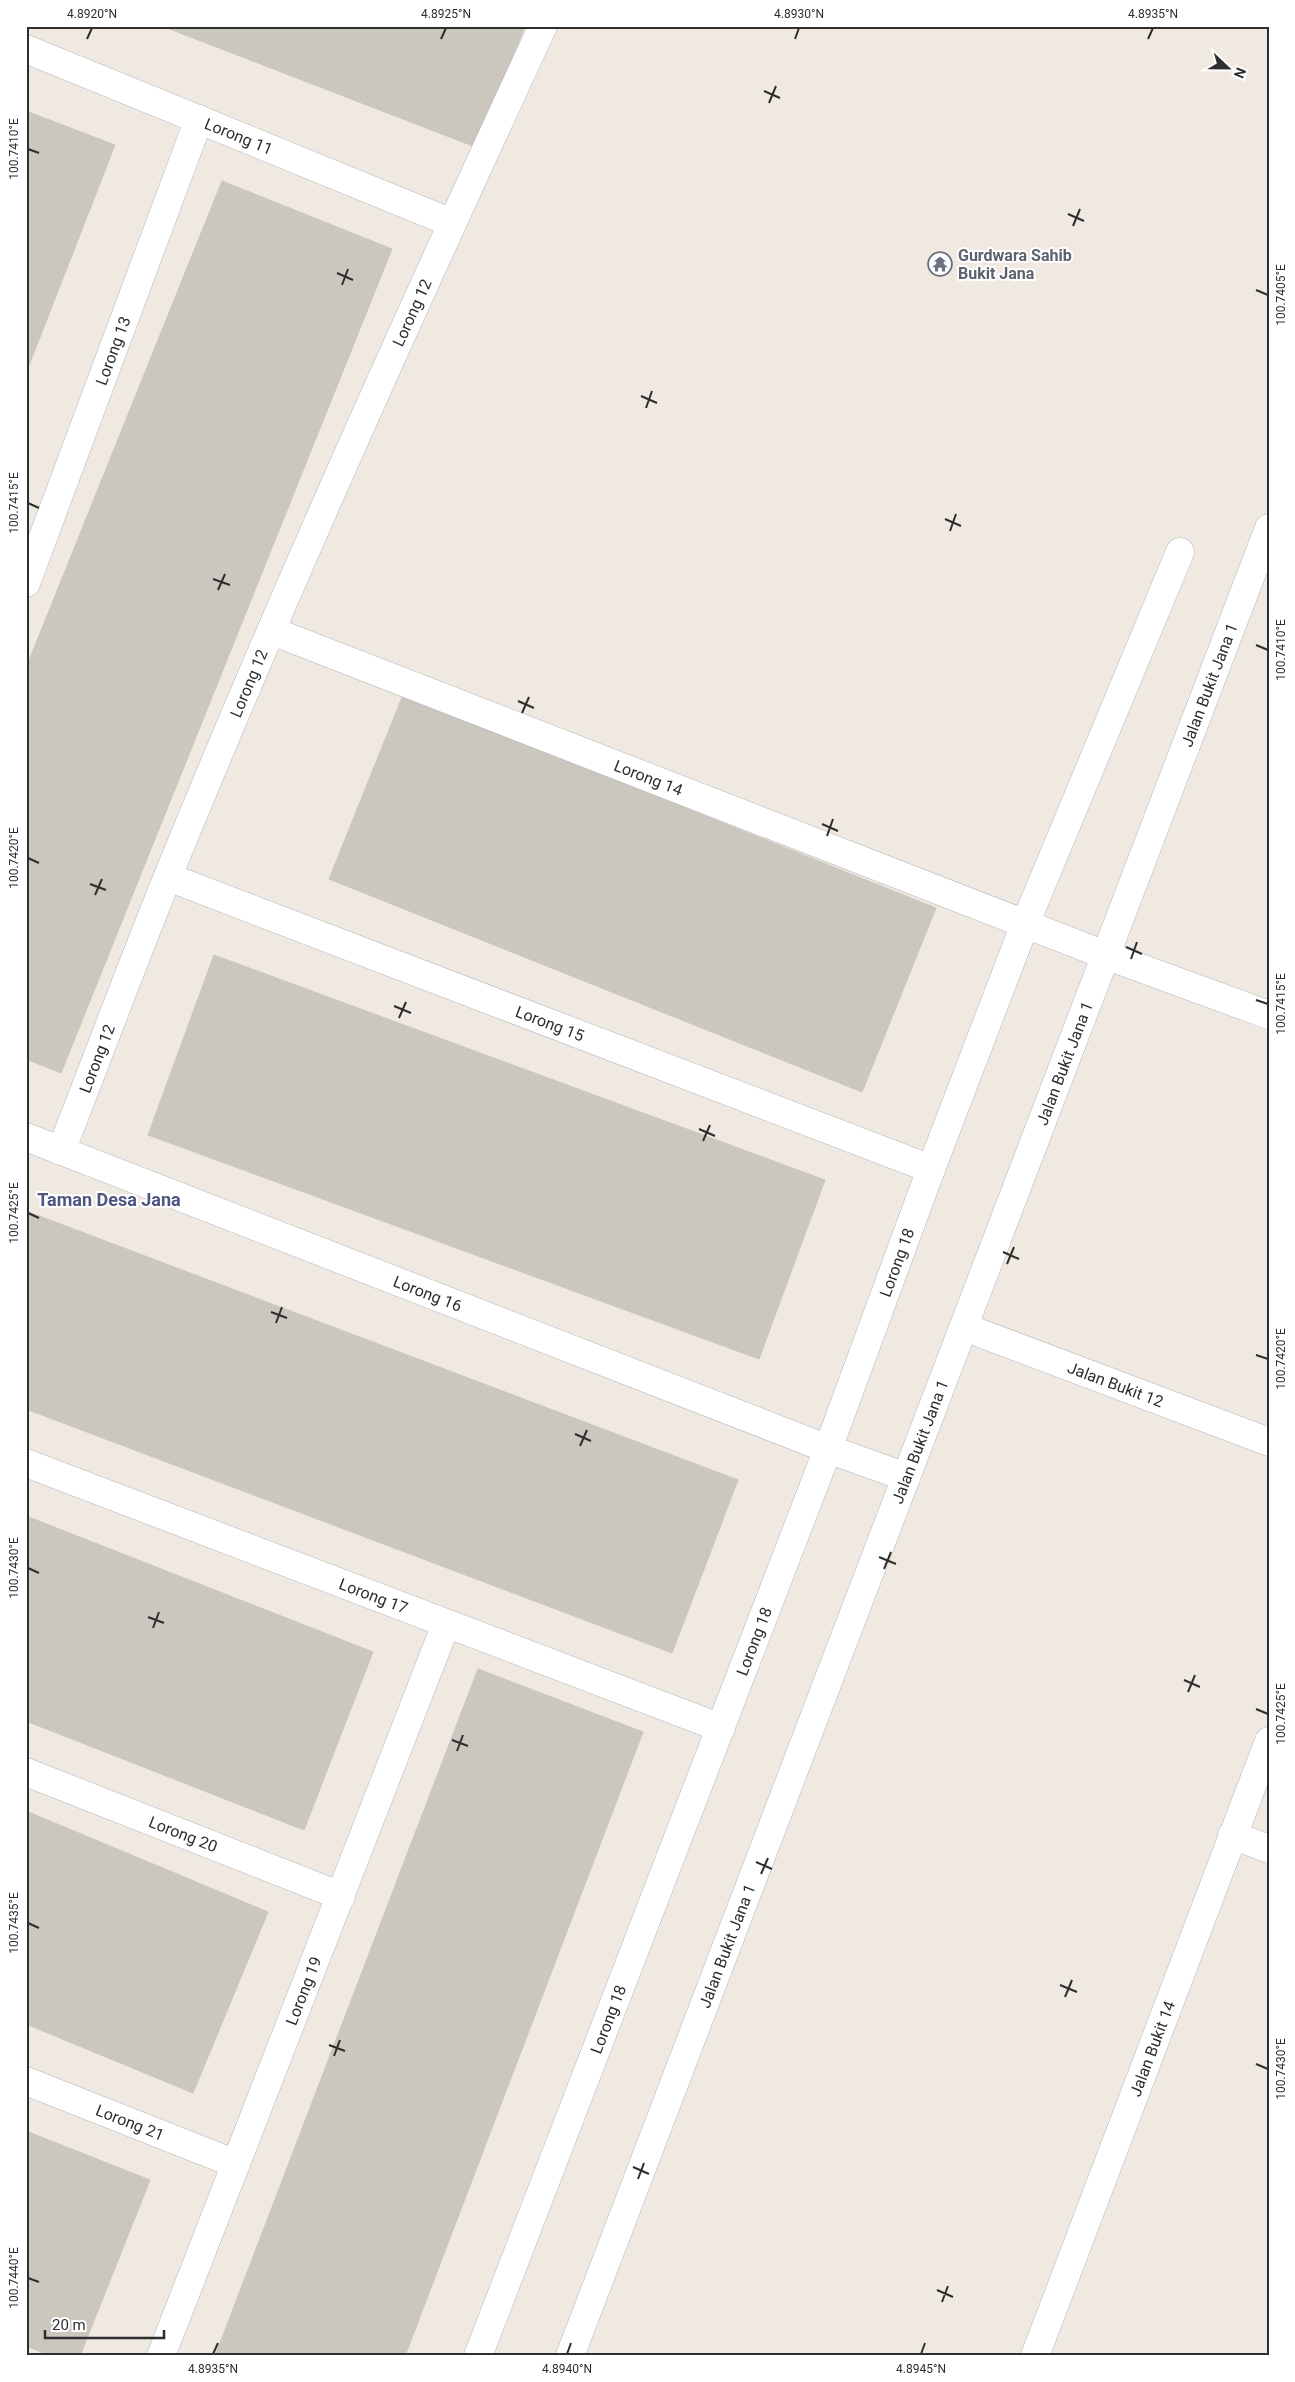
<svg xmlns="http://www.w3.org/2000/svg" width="1295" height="2382" viewBox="0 0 1295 2382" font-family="Roboto,sans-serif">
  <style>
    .building { fill: #cbc7bf; stroke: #cbc5ba }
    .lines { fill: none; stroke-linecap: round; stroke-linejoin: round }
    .street-casing { stroke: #b4b7c1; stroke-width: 29 }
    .street { stroke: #fff; stroke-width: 28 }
    .ticks { fill: none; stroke: #2e2e2e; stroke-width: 2 }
    .labels { text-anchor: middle; stroke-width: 4; stroke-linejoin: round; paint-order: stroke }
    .street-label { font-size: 16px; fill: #2e2e2e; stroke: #fff }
    .worship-label { font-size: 16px; font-weight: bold; fill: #5b616d; stroke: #fff; text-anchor: start }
    .neighbourhood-label { font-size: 18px; font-weight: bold; fill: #4d5680; stroke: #fff }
    .neatline { fill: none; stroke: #2e2e2e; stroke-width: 2 }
    .ticks-label { font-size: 12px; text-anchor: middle; fill: #2e2e2e }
  </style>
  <rect width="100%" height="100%" fill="#efe9e1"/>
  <!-- building -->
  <path class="building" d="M162,26h363l-47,122z
    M26,111l89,34 -89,228z
    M222,181l170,68 -331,824 -35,-14v-391z
    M403,695l533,213 -74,184 -533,-213z
    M214,955l611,225 -66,179 -611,-224z
    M26,1211l712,269 -66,173 -646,-244z
    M26,1516l347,136 -69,178 -278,-109z
    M478,1669l165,63 -238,624h-190z
    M26,1811l242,101 -75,181 -167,-69z
    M26,2131l124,49 -70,176h-29l-25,-10z"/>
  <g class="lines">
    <!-- street casing -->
    <g class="street-casing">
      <g id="street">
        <path id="s1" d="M26,49l426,174"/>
        <path id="s2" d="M26,583l173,-464"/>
        <path id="s3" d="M272,631l833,324 164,60"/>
        <path id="s4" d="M168,877l763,292"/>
        <path id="s5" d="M26,1137l802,312 78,28"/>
        <path id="s6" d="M61,1151c36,-92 70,-184 107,-275 117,-287 245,-569 375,-850"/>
        <path id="s7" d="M964,1327l305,115"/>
        <path id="s8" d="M26,1463l695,265"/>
        <path id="s9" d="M26,1772l315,124"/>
        <path d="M1232,1835l37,14"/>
        <path id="s10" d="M26,2081l210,83"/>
        <path id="s11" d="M161,2356l285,-732"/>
        <path id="s12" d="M478,2356l350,-907 103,-280 94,-245 155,-372"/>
        <path id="s13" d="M570,2356l699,-1828"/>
        <path id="s14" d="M1035,2356l234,-615"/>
      </g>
    </g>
    <!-- street -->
    <use href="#street" class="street"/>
  </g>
  <!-- ticks -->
  <path class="ticks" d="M87,39l5,-11M441,39l5,-11M795,39l4,-11M1148,39l5,-11M764,91l16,7M769,103l7,-17M28,149l11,4M1068,214l16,7M1073,226l7,-17M337,273l16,7M342,285l6,-16M1256,290l12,5M641,396l16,7M646,408l6,-17M28,503l11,5M945,519l16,7M950,531l6,-17M213,579l17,6M218,590l7,-16M1256,645l12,5M518,701l16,7M522,713l7,-16M822,824l16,7M827,836l6,-17M28,858l11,5M90,884l16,6M95,895l7,-16M1126,947l16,7M1131,959l6,-17M1256,1000l12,4M394,1006l17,7M399,1018l7,-16M699,1129l16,7M703,1141l7,-16M28,1213l11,5M1003,1252l16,7M1007,1264l7,-17M271,1312l16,6M276,1323l6,-16M1256,1355l12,4M575,1434l16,7M580,1446l7,-16M879,1557l17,7M28,1568l11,5M884,1569l7,-17M148,1617l16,6M153,1628l6,-16M1184,1680l16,7M1188,1692l7,-17M1256,1709l12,5M452,1740l16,6M457,1751l6,-16M756,1862l16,7M761,1874l7,-16M28,1923l11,5M1060,1985l17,7M1065,1997l7,-17M329,2045l16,6M334,2056l6,-16M1256,2064l12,5M633,2167l16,7M638,2179l6,-16M28,2278l11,4M937,2290l16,7M942,2302l6,-16M213,2354l5,-11M567,2354l4,-11M921,2354l4,-11"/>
  <!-- icons -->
  <defs>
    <g id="temple-ring" transform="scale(1.25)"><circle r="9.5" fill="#fff" stroke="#6b7280" stroke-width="1.5"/><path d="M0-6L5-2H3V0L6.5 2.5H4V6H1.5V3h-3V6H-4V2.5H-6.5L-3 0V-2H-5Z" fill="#6b7280"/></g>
  </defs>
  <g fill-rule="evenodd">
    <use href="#temple-ring" x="940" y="264"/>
  </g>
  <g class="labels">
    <!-- street labels -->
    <g class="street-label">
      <text dy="6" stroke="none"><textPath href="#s1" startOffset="230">Lorong 11</textPath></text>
      <text dy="6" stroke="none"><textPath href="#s6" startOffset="909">Lorong 12</textPath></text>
      <text dy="6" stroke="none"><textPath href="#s2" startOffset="248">Lorong 13</textPath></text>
      <text dy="6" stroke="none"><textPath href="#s6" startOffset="504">Lorong 12</textPath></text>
      <text dy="6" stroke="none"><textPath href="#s13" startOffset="1789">Jalan Bukit Jana 1</textPath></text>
      <text dy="6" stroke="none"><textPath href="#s3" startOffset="404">Lorong 14</textPath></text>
      <text dy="6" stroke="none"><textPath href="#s4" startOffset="409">Lorong 15</textPath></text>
      <text dy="6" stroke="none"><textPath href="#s6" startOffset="99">Lorong 12</textPath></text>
      <text dy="6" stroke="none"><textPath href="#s13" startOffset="1384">Jalan Bukit Jana 1</textPath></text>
      <text dy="6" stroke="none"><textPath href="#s12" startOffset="1171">Lorong 18</textPath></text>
      <text dy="6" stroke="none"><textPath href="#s5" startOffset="431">Lorong 16</textPath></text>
      <text dy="6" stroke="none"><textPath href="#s7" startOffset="162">Jalan Bukit 12</textPath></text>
      <text dy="6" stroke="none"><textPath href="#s13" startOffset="979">Jalan Bukit Jana 1</textPath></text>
      <text dy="6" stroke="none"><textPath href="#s8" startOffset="372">Lorong 17</textPath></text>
      <text dy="6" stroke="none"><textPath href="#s12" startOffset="766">Lorong 18</textPath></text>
      <text dy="6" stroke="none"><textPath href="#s9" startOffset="169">Lorong 20</textPath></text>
      <text dy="6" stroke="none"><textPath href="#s13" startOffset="439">Jalan Bukit Jana 1</textPath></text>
      <text dy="6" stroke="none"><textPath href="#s11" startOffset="392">Lorong 19</textPath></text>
      <text dy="6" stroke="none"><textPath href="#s12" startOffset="361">Lorong 18</textPath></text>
      <text dy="6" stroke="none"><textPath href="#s14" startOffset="329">Jalan Bukit 14</textPath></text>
      <text dy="6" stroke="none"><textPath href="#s10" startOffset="112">Lorong 21</textPath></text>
    </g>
    <!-- worship labels -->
    <g class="worship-label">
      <text x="958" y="261">Gurdwara Sahib<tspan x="958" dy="18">Bukit Jana</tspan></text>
    </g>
    <!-- neighbourhood labels -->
    <g class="neighbourhood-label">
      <text x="109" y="1206">Taman Desa Jana</text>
    </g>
  </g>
  <!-- border -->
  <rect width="1295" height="2382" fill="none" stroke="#ffffff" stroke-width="55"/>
  <!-- north arrow -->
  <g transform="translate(1228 68) rotate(112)" stroke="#ffffff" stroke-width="4" paint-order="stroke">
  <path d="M0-4L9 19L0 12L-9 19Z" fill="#2e2e2e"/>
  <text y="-8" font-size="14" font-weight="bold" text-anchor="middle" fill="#2e2e2e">N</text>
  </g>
  <!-- scale -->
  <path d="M45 2330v8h119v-8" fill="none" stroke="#2e2e2e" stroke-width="2.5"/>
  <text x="52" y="2330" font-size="15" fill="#2e2e2e" stroke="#ffffff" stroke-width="4" paint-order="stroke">20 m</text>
  <rect x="28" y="28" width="1240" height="2326" class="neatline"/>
  <g class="ticks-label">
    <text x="92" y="18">4.8920°N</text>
    <text x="446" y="18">4.8925°N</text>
    <text x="799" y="18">4.8930°N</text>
    <text x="1153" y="18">4.8935°N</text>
    <text transform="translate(14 149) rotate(-90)" y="4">100.7410°E</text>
    <text transform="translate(1281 295) rotate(-90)" y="4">100.7405°E</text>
    <text transform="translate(14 503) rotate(-90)" y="4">100.7415°E</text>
    <text transform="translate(1281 650) rotate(-90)" y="4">100.7410°E</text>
    <text transform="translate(14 858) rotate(-90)" y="4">100.7420°E</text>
    <text transform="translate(1281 1004) rotate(-90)" y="4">100.7415°E</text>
    <text transform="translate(14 1213) rotate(-90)" y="4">100.7425°E</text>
    <text transform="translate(1281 1359) rotate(-90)" y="4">100.7420°E</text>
    <text transform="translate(14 1568) rotate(-90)" y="4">100.7430°E</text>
    <text transform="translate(1281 1714) rotate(-90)" y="4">100.7425°E</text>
    <text transform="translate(14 1923) rotate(-90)" y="4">100.7435°E</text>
    <text transform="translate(1281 2069) rotate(-90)" y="4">100.7430°E</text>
    <text transform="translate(14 2278) rotate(-90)" y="4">100.7440°E</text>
    <text x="213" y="2373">4.8935°N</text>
    <text x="567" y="2373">4.8940°N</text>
    <text x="921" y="2373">4.8945°N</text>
  </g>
</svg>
